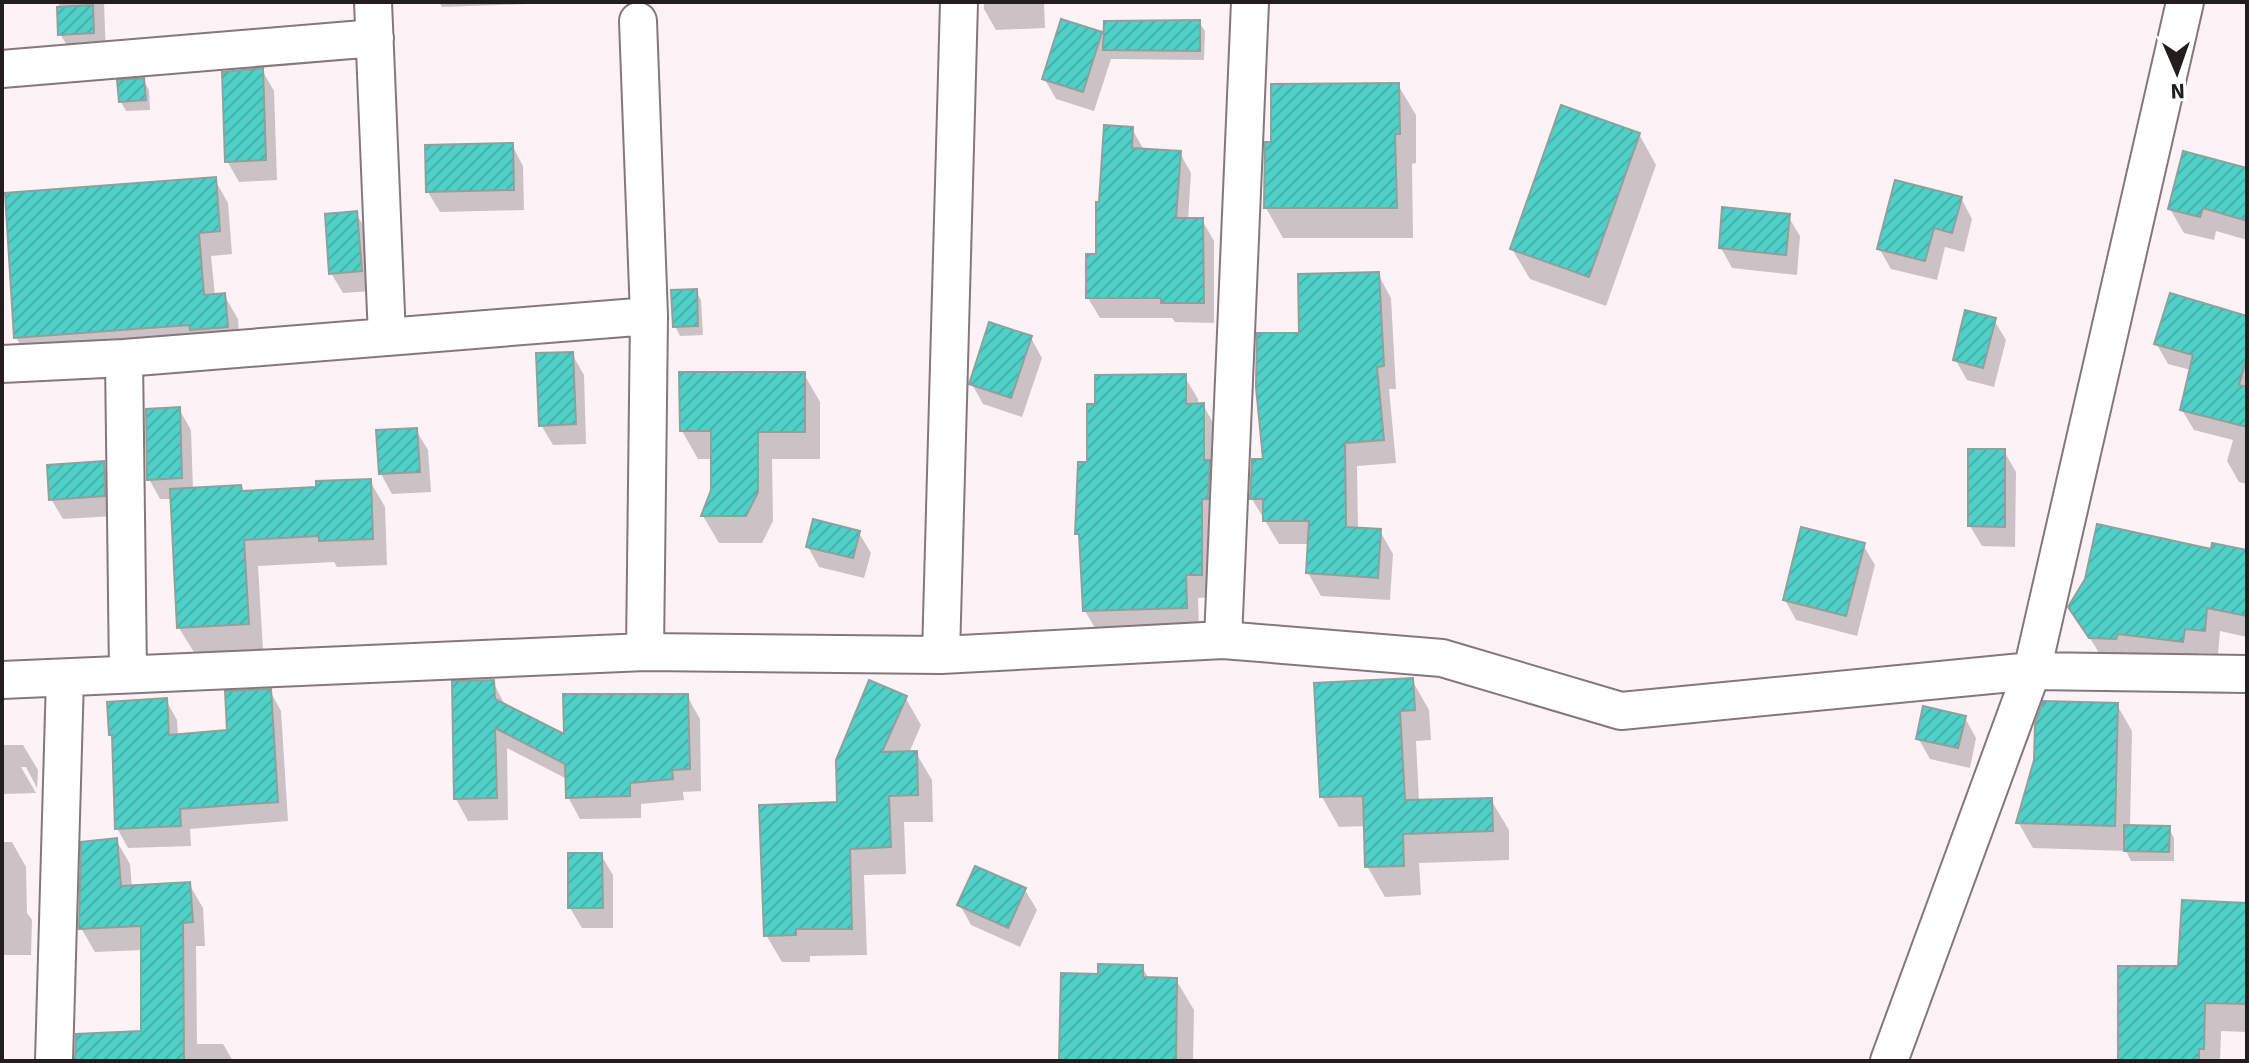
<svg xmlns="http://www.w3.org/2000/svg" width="2249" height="1063" viewBox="0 0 2249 1063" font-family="'Source Sans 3',sans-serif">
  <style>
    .shadow { fill: #0003 }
    .building { fill: url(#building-hatch); stroke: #8fa09e; stroke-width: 2 }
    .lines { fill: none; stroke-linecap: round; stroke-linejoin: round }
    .street-casing { stroke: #85777b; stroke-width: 40 }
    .street { stroke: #fff; stroke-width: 36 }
  </style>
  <defs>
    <pattern id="building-hatch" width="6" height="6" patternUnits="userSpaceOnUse" patternTransform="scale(2)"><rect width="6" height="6" fill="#50d1c8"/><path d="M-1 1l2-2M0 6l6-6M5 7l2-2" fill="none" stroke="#46b3ab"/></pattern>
  </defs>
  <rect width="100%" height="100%" fill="#fdf3f6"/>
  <!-- shadow -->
  <path class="shadow" d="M59,2h45l2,54 -32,1 -14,-23z
    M439,2h88v2l-85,3z
    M984,2h60l1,26 -49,2 -12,-21z
    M1199,22l6,9 -1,29 -93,-1 -17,52 -38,-12 -12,-21 57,-44 4,8z
    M262,70l12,21 3,89 -38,2 -12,-21z
    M143,80l6,10 1,20 -24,1 -5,-9z
    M1398,85l18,30v48l-4,1 1,74h-130l-17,-30z
    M1132,129l12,21 36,3 11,20 -3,47h14l12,21v82l-39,-1 -3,-4h-72l-12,-20z
    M1639,134l17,31 -50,141 -76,-27 -18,-30z
    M512,145l11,21 1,44 -84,2 -12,-20z
    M2247,171v69l-31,-9 -2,9 -30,-7 -14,-24z
    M215,180l13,23 4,51 -21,2 4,40 9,-1 14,24 2,31 -211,10 -13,-23z
    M1961,198l11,21 -8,33 -19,-5 -8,33 -46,-11 -12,-21z
    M356,213l12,21 4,57 -29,2 -12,-20z
    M1788,216l12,20 -3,39 -65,-7 -11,-20z
    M1378,274l13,24 5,91h-7l7,74 -39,3 1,64 22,1 13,23 -3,46 -69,-4 -13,-23 1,-29h-30l-27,-45 49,-164z
    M696,291l5,9 2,35 -23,1 -5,-10z
    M2247,318v166l-8,-2 -12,-21 6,-21 -39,-10 -12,-20 9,-40 -23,-6 -12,-21z
    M1994,320l12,20 -12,47 -27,-7 -12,-21z
    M1031,338l11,20 -20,59 -39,-13 -11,-20z
    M572,354l12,21 2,69 -33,1 -12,-20z
    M804,374l16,28v57h-48l1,62 -11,22h-43l-16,-27 10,-26v-31h-15l-16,-28z
    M1185,377l13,22v6h5l13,23 -2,169 -16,1 1,32 -101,3 -13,-22 -3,-70 -5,-7 12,-70z
    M179,409l12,21 2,60 47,-3 3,5 76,-3 51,-8 15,26 2,58 -50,2 -3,-5 -76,4 5,84 -68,4 -16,-26 -7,-129h-12l-11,-20z
    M416,430l12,20 3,42 -39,2 -11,-20z
    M2004,451l12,21 -1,75 -33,-1 -12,-20z
    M103,464l12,20v32l-52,3 -12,-20z
    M859,533l12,20 -7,25 -45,-11 -11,-20z
    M1863,545l12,20 -18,71 -61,-16 -11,-20z
    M2247,559v78l-27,-6 -2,23 -20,-1 -1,13 -92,-4 -35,-55 17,-28z
    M1412,680l17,30 2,30 -15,1 3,61 72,-2 18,30v30l-90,3 2,32 -36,2 -18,-31 -1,-40 -27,1 -17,-30z
    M493,682l13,25 60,30 121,-41 13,23 1,72 -18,1 1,8 -43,4v14l-61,1 -12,-22 -1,-18 -60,-31 1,72 -40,1 -12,-22z
    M270,691l11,20 7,110 -98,8 1,17 -63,2 -11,-20 -3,-89 -3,-4 55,-35 11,20 1,16 51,-4z
    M905,697l16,28 -12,28h7l16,27 1,42h-29l2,52 -42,1 3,80 -57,1v6h-28l-16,-27 73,-131z
    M2117,705l15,26 -2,96 39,1 5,10v23h-43l-5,-10 -93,-3 -15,-26z
    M1965,718l11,20 -6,30 -40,-9 -12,-21z
    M2,745h21l15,25 -1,18 -11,-21h-5l15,26 -34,1z
    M116,840l14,24 2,24 57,-4 14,24 2,38h-9l1,98h26l10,17h-158l68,-28v-83l-48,2 -14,-24z
    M2,842h10l14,25 1,46 5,7 -1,35h-29z
    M601,855l12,20v53h-31l-12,-20z
    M1025,890l12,20 -17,37 -49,-22 -11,-20z
    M2247,905v127l-26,-1 -1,30h-100l60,-93z
    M1142,967l7,12 27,1 18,30 -1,51h-132z"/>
  <!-- building -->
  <path class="building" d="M93,5l1,28 -36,2 -1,-28z
    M1061,19l41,13 -19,60 -41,-13z
    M1200,20v31l-97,-1 1,-29z
    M263,68l3,92 -41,2 -3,-90z
    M144,78l2,22 -27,2 -2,-22z
    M1399,83l1,51h-5l2,74h-133l1,-66h6v-58z
    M1561,105l79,28 -51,144 -79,-28z
    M1104,125l29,2 -1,21 49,3 -5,67h27l1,85h-43v-5h-75v-44h10v-52h3z
    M513,143l1,47 -88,2 -1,-47z
    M2183,151l64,17v53l-44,-13 -3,9 -32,-8z
    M216,177l4,54 -21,2 5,62 21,-2 3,34 -38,3 -1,-5 -175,13 -9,-145z
    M1895,180l67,17 -10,36 -18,-5 -9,33 -48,-12z
    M1722,207l68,7 -4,41 -67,-7z
    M357,211l5,60 -33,3 -4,-60z
    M1379,272l5,94 -7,1 7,73 -39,3 1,84 35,2 -3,49 -72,-5 3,-52h-46v-22h-13l2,-40h11l-7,-72 1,-54h42l-1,-59z
    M697,289l1,37 -25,1 -2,-37z
    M2170,293l77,23v41l-8,28 8,2v40l-67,-17 13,-55 -39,-11z
    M1965,310l31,8 -13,50 -30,-8z
    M989,322l43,14 -21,62 -42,-14z
    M573,352l3,72 -37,2 -3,-73z
    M679,372h126v60h-47v60l-12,24h-45l10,-26v-59h-31z
    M1186,374v30l18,-1v57h6l-2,39h-6v76h-16l1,33 -104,3 -4,-77h-4l3,-72h9v-58h8v-29z
    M180,407l2,71 -35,2 -1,-71z
    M417,428l3,44 -41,2 -3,-44z
    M1968,449h37v78l-37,-1z
    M104,461l1,35 -56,4 -2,-35z
    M371,479l2,60 -54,2v-5l-75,4 5,84 -72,4 -7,-139 71,-4 1,6 74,-4v-6z
    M813,519l47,12 -7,27 -47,-11z
    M2097,524l114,25 1,-6 35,7v66l-40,-8 -2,23 -20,-2 -2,13 -65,-8 -2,5 -27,-1 -21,-31 17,-28z
    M1801,527l64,16 -19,73 -63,-16z
    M1413,678l2,32 -15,1 5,89 87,-2 1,33 -90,3 1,32 -39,1 -2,-71 -43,1 -6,-114z
    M494,680l1,19 69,35 -1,-40h125l2,75 -18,1 1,9 -43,4v13l-64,2 -1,-34 -70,-36 2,70 -43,1 -2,-118z
    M869,680l38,16 -25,56 35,-1 1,44 -29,1 2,51 -41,2 2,80h-56v6l-32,1 -5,-131 78,-3 -1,-42z
    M271,689l7,113 -98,7 1,17 -66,3 -3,-94h-3l-2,-33 60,-4 2,37 58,-5 -2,-39z
    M2043,701l75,2 -3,123 -99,-3 18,-63 1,-36z
    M1923,706l43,10 -8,32 -42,-9z
    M2124,825l46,1 -1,26 -45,-1z
    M117,838l4,48 69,-4 3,40 -10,1 1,138h-109l1,-27 65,-3v-105l-62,3 2,-87z
    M568,853h34l1,55h-35z
    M975,866l51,22 -18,40 -51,-23z
    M2182,900l65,3v101l-42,-1 -1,46h-5v12h-81v-95h60z
    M1098,964l45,1v12l34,1 -1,83h-117l2,-88 37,1z"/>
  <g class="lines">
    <!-- street casing -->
    <g class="street-casing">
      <path id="street" d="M373,2l14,335
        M638,21l11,295 -4,336
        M2,69l373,-31
        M124,358l4,316
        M2,364l122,-6 525,-42
        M1223,640l27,-638
        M941,655l18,-653
        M2,680l643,-28 296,3 282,-15 219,18 179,53 411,-40 215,3
        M54,1061l11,-383
        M1889,1061l143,-390 153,-669"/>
    </g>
    <!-- street -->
    <use href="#street" class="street"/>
  </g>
  <!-- border -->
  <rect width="2249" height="1063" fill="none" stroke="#231d1e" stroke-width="8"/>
  <!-- north arrow -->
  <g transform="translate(2177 72) rotate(178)" stroke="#ffffff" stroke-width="6" paint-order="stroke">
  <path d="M0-6L14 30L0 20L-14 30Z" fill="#231d1e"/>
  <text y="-12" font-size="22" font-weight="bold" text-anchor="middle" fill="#231d1e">N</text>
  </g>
</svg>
